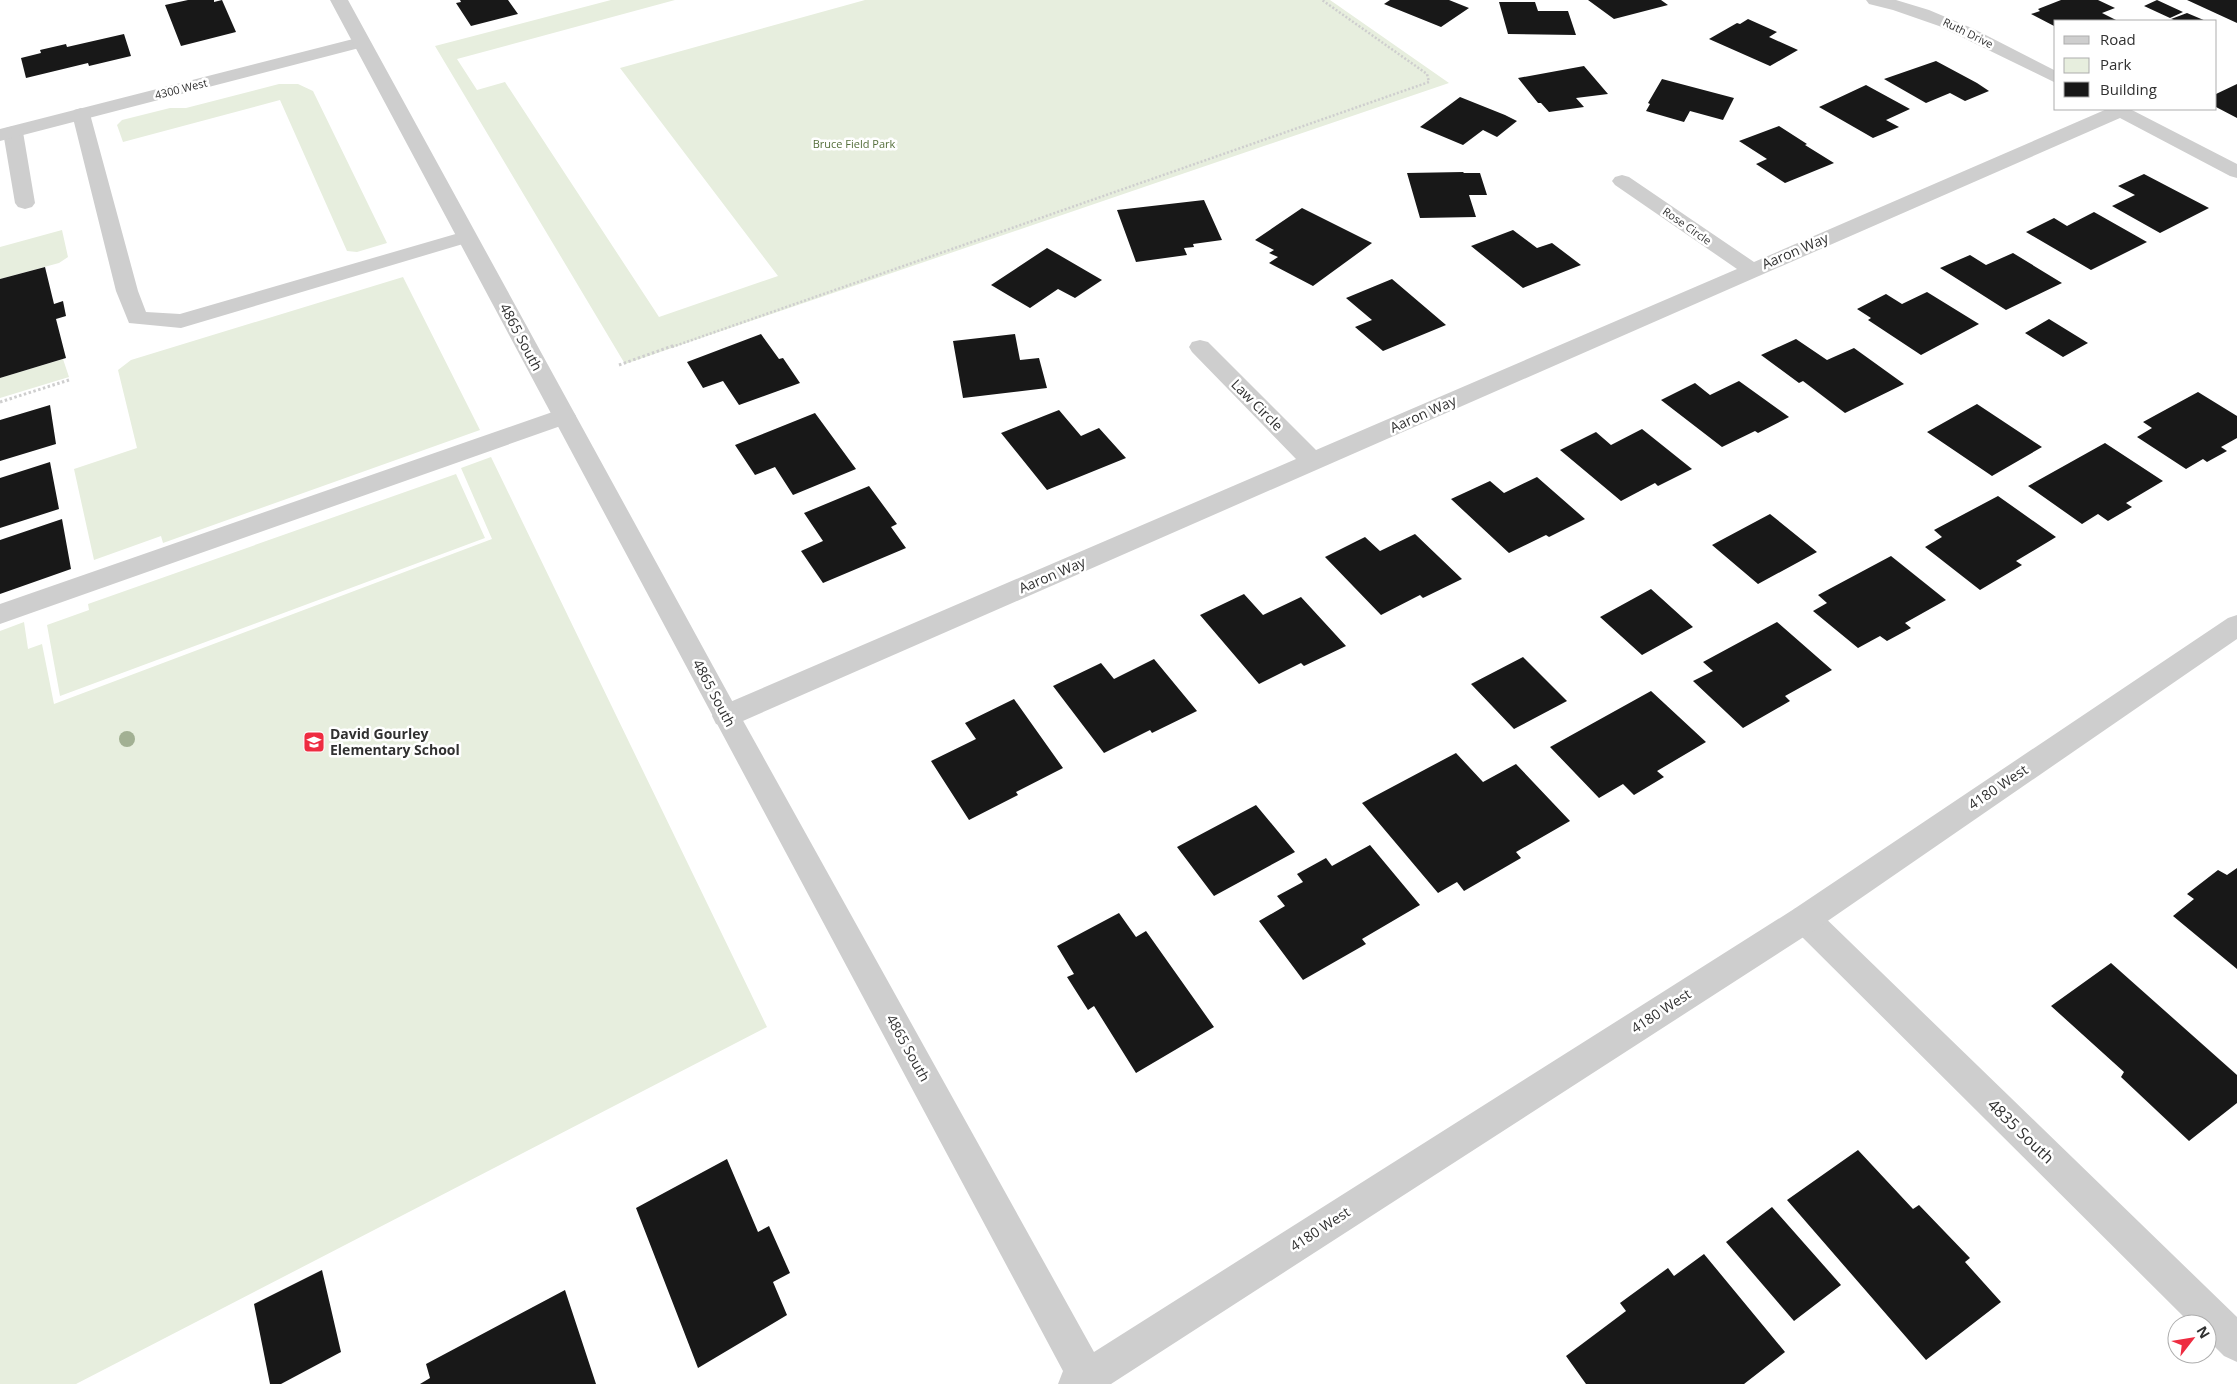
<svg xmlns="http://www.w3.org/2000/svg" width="2237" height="1384" viewBox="0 0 2237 1384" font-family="'Open Sans',sans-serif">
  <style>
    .green { fill: #e7eede }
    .building { fill: #181818 }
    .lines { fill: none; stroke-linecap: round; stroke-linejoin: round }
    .path-far1 { stroke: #cecece; stroke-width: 2.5; stroke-dasharray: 2 2; stroke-linecap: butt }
    .path { stroke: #cecece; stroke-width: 3; stroke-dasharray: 2.5 2.5; stroke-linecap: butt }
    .service { fill: #cecece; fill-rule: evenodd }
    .minor { fill: #cecece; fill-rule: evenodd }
    .tertiary { fill: #cecece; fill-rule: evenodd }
    .tree { fill: #a2b093 }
    .labels { text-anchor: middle; stroke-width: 5; stroke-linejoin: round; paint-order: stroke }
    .far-street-label { font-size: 11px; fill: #313131; stroke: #fff }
    .far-park-label { font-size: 11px; fill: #556f3b; stroke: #fff }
    .street-label { font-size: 14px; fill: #313131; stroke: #fff }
    .poi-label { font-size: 14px; font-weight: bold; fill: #313131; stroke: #fff; text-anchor: start }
    .near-street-label { font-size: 16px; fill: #313131; stroke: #fff }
  </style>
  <rect width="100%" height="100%" fill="#fff"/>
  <!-- green -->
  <path class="green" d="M611,0h64l-218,59 20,31 28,-8 154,235 119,-41 -158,-208 245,-68h465l119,83 -824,281 -190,-318z
    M279,84h19l15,7 74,152 -30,9 -10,-1 -67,-151 -157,42 -6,-17 5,-5 48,-12h16z
    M62,230l6,27 -9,6 -59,16v-32z
    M403,277l77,153 -317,113 -2,-7 -67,24 -20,-91 63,-21 -19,-78 13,-10z
    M63,359l6,18 -69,21v-20z
    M491,457l276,570 -691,357h-76v-753l24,-9 4,27 14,-5 12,60 438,-165 -31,-71z
    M456,474l29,64 -425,158 -13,-71 42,-15 -1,-6z"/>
  <!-- building -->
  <path class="building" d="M188,0h26v2l8,-2 14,32 -55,14 -16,-41z
    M460,0h48l10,14 -47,12 -15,-23 5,-1z
    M1390,0h59l20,8 -28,19 -57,-23z
    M1588,0h73l7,5 -54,14z
    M2061,0h37l17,8 -13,5 16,8h-62v6l-25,-13 9,-3 -2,-2z
    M2157,0l26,12 -13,6 -26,-12z
    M2187,0h50v23z
    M1499,2h36l3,9h30l8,24 -68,-1z
    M2187,13l19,8h-29l-6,-2z
    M1748,19l29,13 -8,5 29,13 -28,16 -61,-27 28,-16 3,1z
    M124,34l7,22 -42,10 -1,-3 -62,15 -5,-20 20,-5 -1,-3 26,-6 1,3z
    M1936,61l41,22 12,8 -24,10 -15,-8 -24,10 -42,-24z
    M1584,66l24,28 -32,4 8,9 -35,5 -8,-9h-3l-20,-25z
    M1662,79l72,19 -11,22 -33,-9 -6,11 -38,-11 4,-7 -2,-1z
    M2237,84v34l-21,-11v-13z
    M1866,85l44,24 -24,11 13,7 -26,11 -54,-31z
    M1460,97l45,18 12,6 -20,16 -14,-7 -20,15 -43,-18z
    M1779,126l28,18 -2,1 29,18 -49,20 -29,-19 11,-5 -28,-18z
    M1463,172l1,1h16l7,22h-18l7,22 -56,1 -13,-45z
    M2144,174l65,34 -49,25 -48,-27 23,-11 -17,-9z
    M1204,200l18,40 -29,4 1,3 -10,1 3,7 -51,7 -19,-52z
    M1302,208l70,35 -59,43 -44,-23 9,-6 -9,-4 5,-3 -19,-10z
    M2094,212l53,30 -56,28 -65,-38 28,-14 13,8z
    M1513,230l24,18 15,-5 29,22 -58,23 -52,-42z
    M1047,248l55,32 -27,18 -17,-9 -28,19 -39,-23z
    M2013,253l49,30 -56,27 -66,-42 30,-13 16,10z
    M45,267l9,37 9,-3 3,15 -10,3 10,39 -66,20v-99z
    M1392,279l54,46 -63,26 -28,-24 17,-7 -26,-22z
    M1927,292l52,32 -58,31 -53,-35 3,-2 -14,-9 29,-15 16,10z
    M2049,319l39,24 -25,14 -38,-24z
    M761,334l18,25 4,-1 17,25 -61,22 -16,-24 -20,7 -16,-26z
    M1015,334l5,26 19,-2 8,30 -84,10 -10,-57z
    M1796,339l31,21 27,-12 50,36 -59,29 -42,-32 -4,2 -38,-28z
    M1739,381l50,36 -31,16 -3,-2 -33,16 -61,-47 34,-17 15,12z
    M2198,392l39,24v22l-16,9 6,4 -20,11 -4,-3 -17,10 -49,-32 15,-9 -9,-6z
    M1977,404l65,43 -50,29 -65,-44z
    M50,405l6,39 -56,17v-41z
    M1059,410l22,26 18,-8 27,30 -79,32 -46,-57z
    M815,413l41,56 -63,26 -18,-28 -20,8 -20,-30z
    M1642,429l50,40 -34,17 -3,-3 -34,18 -61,-51 36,-18 15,13z
    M2105,443l58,38 -37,22 6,4 -24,14 -10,-7 -16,10 -54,-38z
    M50,462l9,47 -59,19v-50z
    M1537,477l48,42 -36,18 -3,-2 -37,18 -58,-54 39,-18 14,12z
    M869,486l28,38 -6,3 15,21 -83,35 -22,-32 22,-10 -19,-28z
    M1998,496l58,41 -40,24 6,4 -42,25 -55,-43 17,-10 -8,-7z
    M1770,514l47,38 -59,32 -46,-39z
    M62,519l9,50 -71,25v-54z
    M1415,534l47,45 -39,19 -3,-3 -39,20 -56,-58 40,-20 15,14z
    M1891,556l55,44 -41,23 6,5 -24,13 -7,-5 -22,12 -45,-37 14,-8 -9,-8z
    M1651,589l42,38 -51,28 -42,-38z
    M1244,594l19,21 38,-18 45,49 -42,20 -3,-3 -42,21 -59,-69z
    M1777,622l55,48 -47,26 5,5 -47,27 -50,-47 20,-10 -10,-9z
    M1523,657l44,44 -53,28 -43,-45z
    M1154,659l43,52 -45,22 -2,-3 -46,23 -51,-67 48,-23 13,16z
    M1651,691l55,51 -49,29 7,6 -30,18 -11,-11 -24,14 -49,-51z
    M1014,699l49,69 -47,24 2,3 -49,25 -38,-59 45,-22 -11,-16z
    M1456,753l27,29 33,-18 54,57 -54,31 5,6 -57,33 -7,-9 -19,11 -76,-90z
    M1256,805l39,47 -81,44 -37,-49z
    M1370,845l50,60 -58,34 4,5 -63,36 -44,-59 26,-15 -8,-10 26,-14 -6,-8 29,-16 6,8z
    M2237,868v101l-64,-53 21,-17 -7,-5 31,-24 9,5z
    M1119,913l17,24 10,-6 68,96 -78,46 -42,-67 -6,4 -21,-33 7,-3 -17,-28z
    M2111,963l126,112v28l-48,38 -68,-64 3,-5 -73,-66z
    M1858,1150l55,59 6,-4 51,53 -5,4 36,40 -75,58 -139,-160z
    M727,1159l31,73 11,-6 21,47 -17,9 14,33 -89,53 -62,-160z
    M1772,1207l69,78 -47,36 -68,-79z
    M1704,1254l81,98 -41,32h-158l-20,-28 60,-45 -6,-8 48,-35 6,8z
    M322,1270l19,82 -60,32h-11l-16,-80z
    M565,1290l31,94h-176l10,-6 -4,-14z"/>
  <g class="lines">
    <!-- path-far1 -->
    <path class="path-far1" d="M672,347l757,-265 -2,-8 -105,-74"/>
    <!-- path -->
    <path class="path" d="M619,365l56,-20
      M0,402l69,-22"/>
    <!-- service -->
    <path class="service" d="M81,108l7,2 2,4 48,177 8,21 34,2 279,-81 7,-2 7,2 3,4 -3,4 -292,87 -52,-5 -13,-32 -44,-177 2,-4z
      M13,126l7,2 3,4 12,71 -3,4 -7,2 -7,-2 -3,-4 -12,-71 3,-4z
      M564,408l8,2 4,6 -4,6 -572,202v-20z"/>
    <!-- minor -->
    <path class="minor" d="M1866,0h30l33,10 45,19 82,42v12l-117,-57 -46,-16 -24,-6z
      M361,37l6,1 3,4 -3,4 -367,95v-12z
      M2107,109h23l107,55v14l-7,-2 -110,-58 -1384,606 -10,3 -10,-3 -4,-8 4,-8 580,-249 -104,-107 -3,-5 3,-5 8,-2 8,2 108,108 421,-181 -122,-84 -3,-4 3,-4 7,-2 7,2 125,85z
      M1805,905l11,4 421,408v45l-13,-6 -17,-17v-15h-16l-397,-395 -4,-10 4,-10z"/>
    <!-- tertiary -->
    <path class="tertiary" d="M330,0h18l388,708 358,644 700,-443 434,-291 9,-3v24l-421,290 -705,455h-53l5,-13z"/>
  </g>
  <!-- trees -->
  <circle class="tree" cx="127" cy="739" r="8"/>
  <!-- icons -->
  <defs>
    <g id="school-square" transform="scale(1.125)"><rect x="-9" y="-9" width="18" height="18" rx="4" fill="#ee2c41" stroke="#fff"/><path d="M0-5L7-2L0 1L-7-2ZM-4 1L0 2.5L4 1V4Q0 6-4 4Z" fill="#fff"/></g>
  </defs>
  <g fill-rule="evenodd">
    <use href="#school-square" x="314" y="742"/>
  </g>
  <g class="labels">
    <!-- far-street labels -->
    <g class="far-street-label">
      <text transform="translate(1968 33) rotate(26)" y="4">Ruth Drive</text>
      <text transform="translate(181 89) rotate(-14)" y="4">4300 West</text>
      <text transform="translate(1687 226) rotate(35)" y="4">Rose Circle</text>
    </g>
    <!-- far-park labels -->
    <g class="far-park-label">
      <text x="854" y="148">Bruce Field Park</text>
    </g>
    <!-- street labels -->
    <g class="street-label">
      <text transform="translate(1795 251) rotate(-23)" y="5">Aaron Way</text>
      <text transform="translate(521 337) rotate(62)" y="5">4865 South</text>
      <text transform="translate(1257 405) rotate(45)" y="5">Law Circle</text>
      <text transform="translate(1423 414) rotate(-24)" y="5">Aaron Way</text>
      <text transform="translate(1052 575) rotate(-23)" y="5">Aaron Way</text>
      <text transform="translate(714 693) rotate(62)" y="5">4865 South</text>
      <text transform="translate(1998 787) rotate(-34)" y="5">4180 West</text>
      <text transform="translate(1661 1011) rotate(-33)" y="5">4180 West</text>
      <text transform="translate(908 1048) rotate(61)" y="5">4865 South</text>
      <text transform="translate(1320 1229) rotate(-33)" y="5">4180 West</text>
    </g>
    <!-- poi labels -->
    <g class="poi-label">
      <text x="330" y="739">David Gourley<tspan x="330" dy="16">Elementary School</tspan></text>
    </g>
    <!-- near-street labels -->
    <g class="near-street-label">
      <text transform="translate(2021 1131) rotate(44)" y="6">4835 South</text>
    </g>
  </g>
  <!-- legend -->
  <rect x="2054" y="20" width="162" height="90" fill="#ffffff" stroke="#adadad"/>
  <rect x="2064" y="36" width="25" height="8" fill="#cecece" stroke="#adadad"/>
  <text x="2100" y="45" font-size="15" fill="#313131">Road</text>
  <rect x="2064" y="58" width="25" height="15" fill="#e7eede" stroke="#adadad"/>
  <text x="2100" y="70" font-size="15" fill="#313131">Park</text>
  <rect x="2064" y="82" width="25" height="15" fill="#181818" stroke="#adadad"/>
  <text x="2100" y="95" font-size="15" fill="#313131">Building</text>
  <!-- north arrow -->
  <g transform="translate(2192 1339) rotate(59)"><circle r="24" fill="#ffffff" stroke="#adadad"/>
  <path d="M0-4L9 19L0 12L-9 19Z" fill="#ee2c41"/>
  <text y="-8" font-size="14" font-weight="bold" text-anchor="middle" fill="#313131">N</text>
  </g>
</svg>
